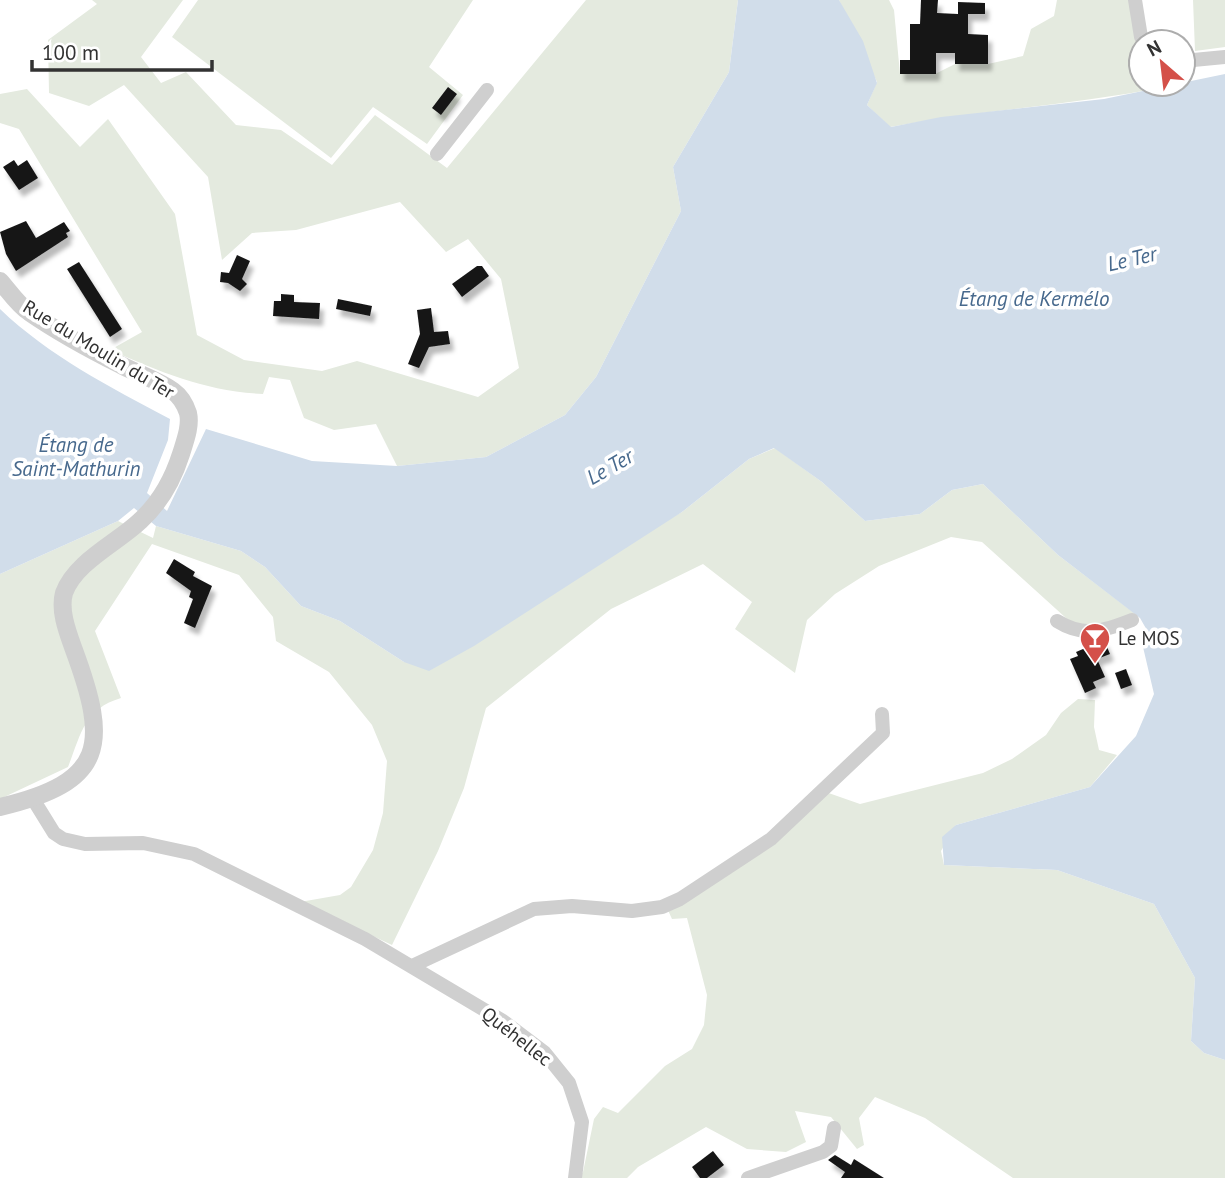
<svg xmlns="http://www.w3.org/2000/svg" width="1225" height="1178" viewBox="0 0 1225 1178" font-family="'PT Sans',sans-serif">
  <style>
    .green { fill: #e4eadf }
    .water { fill: #d1ddea }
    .building { fill: #191919; filter: url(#shadow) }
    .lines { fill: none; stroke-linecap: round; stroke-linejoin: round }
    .minor { stroke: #cfcfcf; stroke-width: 14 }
    .tertiary { stroke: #cfcfcf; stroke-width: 18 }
    .labels { text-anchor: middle; stroke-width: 7; stroke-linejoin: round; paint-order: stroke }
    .street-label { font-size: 19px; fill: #323232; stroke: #fff }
    .poi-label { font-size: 19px; fill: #323232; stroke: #fff; text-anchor: start }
    .water-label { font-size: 21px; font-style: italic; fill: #47698d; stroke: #fff }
  </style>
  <defs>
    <filter id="shadow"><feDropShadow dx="4" dy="7" stdDeviation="2" flood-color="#0004"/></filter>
  </defs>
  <rect width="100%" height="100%" fill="#fff"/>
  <!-- green -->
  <path class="green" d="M92,0h91l-42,57 20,26 25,-11 50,53 45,5 51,35 43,-50 72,53 139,-168h152l-9,72 -56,95 8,44 -85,166 -31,38 -79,42 -89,9 -21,-42 -42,6 -30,-12 -14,-38 -21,-3 -6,17c-58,-3 -100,-21 -153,-44l32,-18 -123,-203 -19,-6v-29l27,-5 53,58 28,-28 67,95 22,121 47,25 78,11 35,-10 121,36 41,-29 -18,-89 -33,-40 -22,13 -46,-50 -104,28 -44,3 -30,27 -14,-83 -84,-92 -35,21 -40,-13 -1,-53 49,-36z
    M198,0h275l-44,67 34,28 -36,49 -54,-37 -42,51 -159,-121z
    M839,0h50l5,10 6,64h35l20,-10h33l35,-8 8,-27 23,-13 3,-16h73l11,47v37h24l-1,3c-91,18 -183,23 -274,40l-23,-22 10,-23z
    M1193,0h32v47l-30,4z
    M775,448l47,34 43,39 55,-7 32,-24 31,-6 75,71 80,61 -14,1 -22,15 -25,-4 -95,-86 -31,-5 -72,29 -44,28 -28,26 -12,53 -60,-44 17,-27 -49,-38 -92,45 -125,99 -22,80 -26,63 -46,94 -92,-43 40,-7 11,-8 22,-37 10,-37 4,-52 -15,-36 -43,-53 -53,-31 -3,-24 -34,-42 -87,-31 -57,87 26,67c-37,11 -40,36 -53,69l-68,32v-225l118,-53 35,17 3,-12 85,25 24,16 36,39 39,15 64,41 278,-150 67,-53z
    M1078,699l17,1 -1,27 5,23 18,5 -27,32 -134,38 -15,26 3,14 113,5 97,34 41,74 -4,63 13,12 21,7v118h-212l-88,-60 -50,-21 -16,21 5,27 -7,4 -26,-32 -36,-6 11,31 -20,10 -39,-3 -41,-22 -68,40 -11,11h-49l5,-6 11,-53 9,-12 15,6 47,-47 27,-17 12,-24 3,-30 -20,-77 -15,1 -6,-13 71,-42 83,-74 40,14 123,-31 29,-14 34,-24 15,-22z"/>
  <!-- water -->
  <path class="water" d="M738,0h101l24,41 14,42 -10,22 24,22 50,-10 163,-18 121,-25v986l-21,-7 -13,-12 4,-63 -41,-74 -97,-34 -113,-5 -2,-28 14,-12 134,-38 46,-51 18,-42 -11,-47 5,-15 -8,-14 -82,-63 -75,-71 -31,6 -32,24 -55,7 -43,-39 -48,-34 -25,11 -67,53 -208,134 -45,25 -25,-9 -64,-41 -39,-15 -36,-39 -24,-16 -85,-25 -22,-18 -16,13 -118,53v-265c49,47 110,78 170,110l-2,21 -21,53 20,18 39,-82 106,32 85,5 89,-9 79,-42 31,-38 85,-166 -8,-44 56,-95z"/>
  <!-- building -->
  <path class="building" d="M921,0h17l-1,13 21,1v-12l27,1v11h-17v20l20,1v29h-33v-11h-19v21h-36v-14h10v-36h10z
    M448,87l9,7 -16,21 -9,-7z
    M14,160l4,6 9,-6 11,18 -19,12 -16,-23z
    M26,221l10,17 28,-16 6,9 -4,2 2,4 -52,34 -10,-17 -6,-22z
    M237,255l13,6 -8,18 5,5 -7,7 -12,-8 -8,-1 1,-10 8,1z
    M79,262l43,67 -12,8 -43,-68z
    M477,266h5l7,10 -27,21 -10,-13z
    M281,294l13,1v7l26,1 -1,16 -46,-3 1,-15h7z
    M338,299l34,7 -2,10 -34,-7z
    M431,308l3,24 14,-1 2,13 -21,3 -10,21 -11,-4 12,-30 -3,-24z
    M174,559l21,13 -2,4 19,10 -17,42 -11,-5 9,-24 -4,-2 2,-6 -25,-18z
    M1104,640l6,14 -13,5 8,18 -12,5 3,6 -11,5 -15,-34 8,-3 -2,-4z
    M1126,669l6,16 -11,4 -6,-16z
    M713,1151l11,14 -17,13h-7l-8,-11z
    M835,1155l16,10 3,-6 30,19h-43l4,-6 -17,-12z"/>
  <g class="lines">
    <!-- minor -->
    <path class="minor" d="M1135,0l6,37 4,5
      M1183,61l42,-4
      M437,154l50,-64
      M1057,621c27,17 47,10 75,-1
      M33,799l21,34 9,6 22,5 58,-1 51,11 171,85 138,82 41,31 25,31 13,39 -7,56
      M412,966l122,-57 38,-3 60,5 30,-4 18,-8 91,-60 112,-106 -1,-19
      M748,1178l75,-26 8,-6 3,-18"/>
    <!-- tertiary -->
    <path class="tertiary" d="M0,281c9,10 18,24 29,31 29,20 60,37 92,53 17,9 37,15 52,26 7,5 12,13 15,22 3,13 -3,28 -7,41 -8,25 -21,49 -41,67 -23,22 -65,41 -76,72 -5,18 4,40 10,57 35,95 32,132 -74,157"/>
  </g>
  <!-- icons -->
  <defs>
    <g id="bar-pin" transform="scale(1.575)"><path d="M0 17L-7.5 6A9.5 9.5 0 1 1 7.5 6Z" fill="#d45049" stroke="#fff"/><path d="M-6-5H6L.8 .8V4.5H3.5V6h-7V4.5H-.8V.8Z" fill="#fff"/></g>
  </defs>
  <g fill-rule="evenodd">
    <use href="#bar-pin" x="1095" y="638"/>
  </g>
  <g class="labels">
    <!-- street labels -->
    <g class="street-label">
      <text transform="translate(99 349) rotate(31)" y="7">Rue du Moulin du Ter</text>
      <text transform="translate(517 1036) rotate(38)" y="7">Quéhellec</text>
    </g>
    <!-- poi labels -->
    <g class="poi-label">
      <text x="1118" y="645">Le MOS</text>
    </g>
    <!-- water labels -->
    <g class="water-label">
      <text transform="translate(1132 259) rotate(-13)" y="7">Le Ter</text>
      <text x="1034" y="306">Étang de Kermélo</text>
      <text x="76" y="452">Étang de<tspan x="76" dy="24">Saint-Mathurin</tspan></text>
      <text transform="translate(610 467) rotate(-30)" y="7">Le Ter</text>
    </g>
  </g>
  <!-- north arrow -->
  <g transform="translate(1162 63) rotate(332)"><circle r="33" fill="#ffffff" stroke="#adadad" stroke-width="2"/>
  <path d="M0-5L12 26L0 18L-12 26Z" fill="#d45049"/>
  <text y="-10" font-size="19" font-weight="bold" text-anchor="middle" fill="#323232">N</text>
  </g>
  <!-- scale -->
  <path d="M32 60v10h180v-10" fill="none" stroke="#323232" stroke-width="3.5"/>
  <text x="42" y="60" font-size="21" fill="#323232" stroke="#ffffff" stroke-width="5" paint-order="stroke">100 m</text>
</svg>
